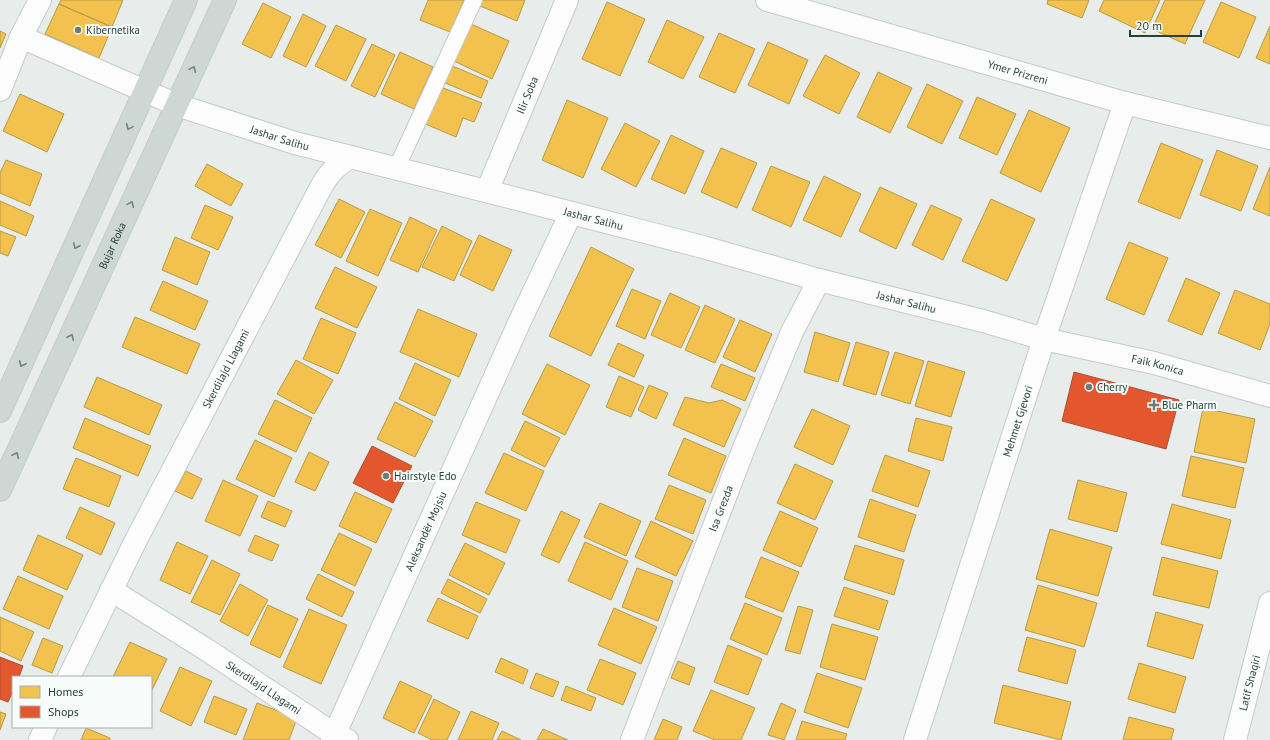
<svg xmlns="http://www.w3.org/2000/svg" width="1270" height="740" viewBox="0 0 1270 740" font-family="'PT Sans',sans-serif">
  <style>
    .homes { fill: #f2c14e; stroke: #b49b48 }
    .shops { fill: #e4572e; stroke: #aa5132 }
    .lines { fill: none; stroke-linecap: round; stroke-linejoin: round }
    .pedestrian-casing { stroke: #c5cac8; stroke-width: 18 }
    .minor-casing { stroke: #c5cac8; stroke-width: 24 }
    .primary-casing { stroke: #c3ccc9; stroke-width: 24 }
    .pedestrian { stroke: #fcfcfc; stroke-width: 16 }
    .minor { stroke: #fcfcfc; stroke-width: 22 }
    .primary { stroke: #cfd7d5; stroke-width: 22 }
    .oneway { stroke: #718580 }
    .poi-dot { fill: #697e78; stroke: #f7fbf9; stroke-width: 1.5 }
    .labels { text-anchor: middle; stroke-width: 4; stroke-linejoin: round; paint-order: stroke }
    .poi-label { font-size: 11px; fill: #24423a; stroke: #f7fbf9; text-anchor: start }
    .street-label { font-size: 11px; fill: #24423a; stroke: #f7fbf9 }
  </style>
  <rect width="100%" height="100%" fill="#e8edeb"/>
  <!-- homes -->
  <path class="homes" d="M61,0h62l-11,27 -53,-23z
    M428,0h36l-14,32 -30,-12z
    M477,0h48l-8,21 -42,-17z
    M1048,0h41l-7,18 -35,-14z
    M1104,0h56l-15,33 -46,-22z
    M1165,0h40l-20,44 -33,-15z
    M607,2l38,17 -25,57 -38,-17z
    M1221,2l35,15 -17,41 -36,-16z
    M263,3l28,14 -20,41 -29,-14z
    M59,4l53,23 -13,31 -54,-24z
    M303,14l23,12 -20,41 -23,-11z
    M667,20l37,17 -21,42 -35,-17z
    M471,24l38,17 -17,38 -38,-18z
    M336,25l30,14 -20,42 -31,-15z
    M1270,26v38l-14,-6z
    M0,31l6,3 -6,14z
    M719,33l36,16 -20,44 -36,-16z
    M768,42l40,18 -19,44 -41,-19z
    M372,44l23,11 -20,42 -24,-11z
    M400,52l33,15 -19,42 -33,-15z
    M825,55l35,18 -21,41 -36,-18z
    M450,65l38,16 -7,17 -38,-16z
    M878,72l34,16 -22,45 -33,-16z
    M927,84l36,17 -21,43 -35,-17z
    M438,86l44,17 -8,19 -11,-4 -7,19 -33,-14z
    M20,94l44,20 -17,38 -44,-21z
    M977,97l39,17 -19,41 -38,-17z
    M567,100l41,18 -25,60 -41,-18z
    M1029,110l41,18 -29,64 -41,-19z
    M625,123l35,18 -24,46 -35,-18z
    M671,135l33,16 -19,43 -34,-15z
    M1161,143l42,17 -23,59 -42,-17z
    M721,148l36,15 -20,45 -36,-16z
    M1217,150l41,16 -17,45 -41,-16z
    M6,160l36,14 -12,32 -30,-13v-20z
    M207,164l36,20 -12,22 -36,-20z
    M771,166l39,16 -19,45 -39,-17z
    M1270,167v49l-17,-7z
    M824,176l37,18 -20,43 -38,-17z
    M880,187l37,17 -21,45 -37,-18z
    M339,199l26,13 -24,46 -26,-13z
    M991,199l44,20 -28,62 -45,-20z
    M0,201l34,15 -8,20 -26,-11z
    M205,205l28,12 -15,33 -27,-12z
    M931,205l31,14 -19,41 -31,-15z
    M370,209l32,14 -24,53 -32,-15z
    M410,217l27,13 -19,42 -28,-12z
    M442,226l30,15 -18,40 -32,-14z
    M0,231l16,6 -8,19 -8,-3z
    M479,235l33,15 -19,41 -33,-16z
    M175,237l35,15 -13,33 -35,-15z
    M1129,242l39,16 -24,57 -38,-16z
    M591,247l43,22 -43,87 -42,-20z
    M335,267l42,20 -20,41 -42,-20z
    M1186,278l34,15 -18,42 -34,-14z
    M163,281l45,20 -13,29 -45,-20z
    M632,289l29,12 -16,38 -29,-13z
    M1235,290l35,14v20l-10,26 -42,-17z
    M670,293l30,14 -19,41 -30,-13z
    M705,305l30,14 -20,44 -30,-13z
    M418,309l59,25 -18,43 -59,-25z
    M135,317l65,27 -13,30 -65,-27z
    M321,318l35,15 -18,41 -35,-15z
    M740,320l32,14 -17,38 -32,-15z
    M815,332l35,11 -12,39 -34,-10z
    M856,342l33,10 -13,43 -33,-10z
    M618,343l26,12 -10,22 -26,-12z
    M895,352l29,9 -14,43 -29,-9z
    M296,360l37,20 -19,34 -37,-20z
    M928,361l37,11 -14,45 -36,-11z
    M415,363l36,17 -16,36 -36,-17z
    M547,364l43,21 -25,50 -43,-21z
    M721,364l34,14 -10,23 -34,-14z
    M619,376l25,11 -13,30 -25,-10z
    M97,377l65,28 -13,30 -65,-28z
    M649,385l19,8 -12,26 -18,-9z
    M685,397l24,6 13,-3 19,9 -17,38 -51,-22z
    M275,400l37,18 -16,34 -38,-18z
    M395,402l38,19 -18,36 -38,-18z
    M1203,408l52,11 -9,44 -52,-11z
    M812,409l38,17 -17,39 -39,-18z
    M85,418l66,28 -13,30 -65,-28z
    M916,418l36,9 -9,34 -35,-10z
    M525,421l35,17 -15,29 -34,-17z
    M684,438l42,18 -15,37 -43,-18z
    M255,440l37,18 -18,39 -38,-18z
    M309,452l20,10 -14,29 -20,-9z
    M504,453l40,18 -18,40 -41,-18z
    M885,455l45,16 -12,36 -46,-16z
    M1191,456l53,12 -9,40 -53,-12z
    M76,458l45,18 -12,31 -46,-18z
    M795,464l38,17 -18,39 -38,-17z
    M186,471l16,8 -10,20 -17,-8z
    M223,480l35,16 -18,40 -35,-15z
    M1078,480l49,13 -10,39 -49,-13z
    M669,485l37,15 -13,34 -38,-15z
    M355,492l37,17 -16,34 -37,-17z
    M870,499l46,16 -12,37 -46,-15z
    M268,501l24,10 -7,16 -24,-10z
    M476,502l44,18 -14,33 -44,-18z
    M600,503l41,18 -15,35 -42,-19z
    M1172,504l59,16 -10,39 -60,-15z
    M80,507l35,16 -14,32 -35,-17z
    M561,511l19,9 -21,43 -18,-8z
    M780,511l38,17 -17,39 -38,-17z
    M651,521l42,20 -17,35 -41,-19z
    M1050,529l62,18 -14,49 -62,-17z
    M339,533l33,16 -17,37 -34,-16z
    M38,535l45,20 -16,35 -44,-20z
    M255,535l24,10 -7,16 -24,-10z
    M177,542l31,14 -18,38 -30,-14z
    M585,542l43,19 -17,39 -43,-19z
    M465,543l40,20 -16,32 -40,-20z
    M855,545l49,15 -10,35 -50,-16z
    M761,557l38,15 -16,40 -38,-15z
    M1162,557l56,14 -9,37 -56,-13z
    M212,560l28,14 -20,41 -29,-13z
    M637,568l36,13 -15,40 -36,-14z
    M318,574l36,18 -12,25 -36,-18z
    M18,576l45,20 -14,33 -46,-20z
    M448,579l39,20 -7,14 -39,-20z
    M240,584l28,16 -20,36 -28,-15z
    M1038,585l59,18 -13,44 -59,-17z
    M844,587l44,14 -9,29 -45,-14z
    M438,598l40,18 -10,23 -41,-18z
    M745,603l37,15 -15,37 -37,-16z
    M268,605l30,14 -18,39 -30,-14z
    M798,606l15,4 -13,44 -15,-4z
    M614,608l43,19 -16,37 -43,-19z
    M309,609l38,16 -26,59 -38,-17z
    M1156,612l47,13 -10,34 -46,-13z
    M0,617l34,15 -13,29 -21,-10z
    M832,624l46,13 -13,43 -45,-13z
    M1027,637l49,13 -9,34 -49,-13z
    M43,638l20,8 -11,27 -20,-8z
    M130,642l37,17 -16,33v-15h-38z
    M728,645l34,14 -14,36 -34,-13z
    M501,658l27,12 -5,14 -28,-12z
    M600,659l36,14 -13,32 -36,-15z
    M678,661l17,7 -6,17 -18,-7z
    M1139,663l47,14 -11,36 -47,-14z
    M180,667l32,14 -21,45 -31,-15z
    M536,673l23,9 -6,15 -23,-9z
    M817,673l45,15 -14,40 -44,-16z
    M400,681l32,15 -18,37 -31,-15z
    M1003,685l68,17 -10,38 -67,-17z
    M566,686l30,12 -5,13 -30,-11z
    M711,690l44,18 -14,32h-26l-22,-9z
    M214,696l33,13 -11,26 -32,-13z
    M434,699l26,13 -13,28h-15l-14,-7z
    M257,703l40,15 -8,22h-46z
    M781,703l15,7 -12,30 -16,-5z
    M471,711l28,12 -7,17h-34z
    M0,712l6,2 -6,16z
    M1129,717l45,12 -3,11h-48z
    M663,719l19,8 -5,13h-23z
    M802,721l45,13 -2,6h-49z
    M86,728l24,10v2h-29z
    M543,729l25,11h-31z
    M502,731l19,9h-24z"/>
  <!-- shops -->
  <path class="shops" d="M1074,372l105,28 -13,49 -104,-28z
    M372,446l40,20 -19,37 -40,-20z
    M0,657l23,9 -4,11h-6v14l-5,11 -8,-3z"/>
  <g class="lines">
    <!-- pedestrian casing -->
    <g class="pedestrian-casing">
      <path id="pedestrian" d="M396,169l78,-169"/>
    </g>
    <!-- minor casing -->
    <g class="minor-casing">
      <g id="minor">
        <path id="s1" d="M767,0l358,103 145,35"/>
        <path id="s2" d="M21,37l156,68 118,38 238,60 170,44 116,33 164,41 61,18 110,24 116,33"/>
        <path d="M0,90l21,-53 19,-37"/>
        <path id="s3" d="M487,191l80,-191"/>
        <path id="s4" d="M111,590l96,60 127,84 13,6"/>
        <path id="s5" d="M69,677l66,-135 185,-353c8,-15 16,-24 31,-32"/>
        <path d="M40,740l6,-13"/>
        <path id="s6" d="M332,740l187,-417 52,-110"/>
        <path id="s7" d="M632,740l112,-292 48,-116 27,-52"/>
        <path id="s8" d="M915,740l129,-401 81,-236"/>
        <path id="s9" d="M1235,740l35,-137"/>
      </g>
    </g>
    <!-- primary casing -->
    <g class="primary-casing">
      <g id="primary">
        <path d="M0,411l186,-411"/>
        <path id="s10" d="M0,490l225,-490"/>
      </g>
    </g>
    <!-- pedestrian -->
    <use href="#pedestrian" class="pedestrian"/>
    <!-- minor -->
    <use href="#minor" class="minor"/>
    <!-- primary -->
    <use href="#primary" class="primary"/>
  </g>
  <!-- one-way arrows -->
  <defs><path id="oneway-chevron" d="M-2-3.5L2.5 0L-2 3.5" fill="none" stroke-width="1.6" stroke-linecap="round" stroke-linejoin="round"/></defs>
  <g class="oneway">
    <use href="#oneway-chevron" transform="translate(193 69) rotate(-66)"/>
    <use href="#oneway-chevron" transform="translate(129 127) rotate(114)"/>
    <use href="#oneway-chevron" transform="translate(131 204) rotate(-66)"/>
    <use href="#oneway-chevron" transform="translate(76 246) rotate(115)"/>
    <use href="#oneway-chevron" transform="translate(71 337) rotate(-65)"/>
    <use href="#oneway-chevron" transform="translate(22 364) rotate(115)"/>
    <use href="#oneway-chevron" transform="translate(16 455) rotate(-65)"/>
  </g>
  <!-- markers -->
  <g class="poi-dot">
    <circle cx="78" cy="30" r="4"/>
    <circle cx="1089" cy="387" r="4"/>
    <path d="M1152 399h4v4h4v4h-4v4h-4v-4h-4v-4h4z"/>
    <circle cx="386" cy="476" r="4"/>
  </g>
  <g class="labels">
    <!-- poi labels -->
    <g class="poi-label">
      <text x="86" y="34">Kibernetika</text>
      <text x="1097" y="391">Cherry</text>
      <text x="1162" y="409">Blue Pharm</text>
      <text x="394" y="480">Hairstyle Edo</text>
    </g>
    <!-- street labels -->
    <g class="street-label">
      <text dy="4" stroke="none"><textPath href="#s1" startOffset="261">Ymer Prizreni</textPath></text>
      <text dy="4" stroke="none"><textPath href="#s3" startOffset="104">Ilir Soba</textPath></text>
      <text dy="4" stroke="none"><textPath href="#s2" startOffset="278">Jashar Salihu</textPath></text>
      <text dy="4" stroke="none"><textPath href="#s2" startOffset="602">Jashar Salihu</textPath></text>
      <text dy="4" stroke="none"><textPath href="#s10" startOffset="269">Bujar Roka</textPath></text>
      <text dy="4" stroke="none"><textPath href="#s2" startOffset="926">Jashar Salihu</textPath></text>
      <text dy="4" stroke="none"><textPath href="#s2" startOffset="1185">Faik Konica</textPath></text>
      <text dy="4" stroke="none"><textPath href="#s5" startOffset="346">Skerdilajd Llagami</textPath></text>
      <text dy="4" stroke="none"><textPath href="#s8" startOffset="335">Mehmet Gjevori</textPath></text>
      <text dy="4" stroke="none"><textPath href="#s7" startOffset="248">Isa Grezda</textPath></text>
      <text dy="4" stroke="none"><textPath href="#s6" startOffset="229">Aleksandër Mojsiu</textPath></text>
      <text dy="4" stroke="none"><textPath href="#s9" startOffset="59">Latif Shaqiri</textPath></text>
      <text dy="4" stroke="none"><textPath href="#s4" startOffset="181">Skerdilajd Llagami</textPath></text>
    </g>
  </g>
  <!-- legend -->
  <rect x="12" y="676" width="140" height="52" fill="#f7fbf9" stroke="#a3b1ad"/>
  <rect x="20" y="686" width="20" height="12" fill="#f2c14e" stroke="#a3b1ad"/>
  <text x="48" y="696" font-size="12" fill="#24423a">Homes</text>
  <rect x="20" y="706" width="20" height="12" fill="#e4572e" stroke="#a3b1ad"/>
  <text x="48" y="716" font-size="12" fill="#24423a">Shops</text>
  <!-- scale -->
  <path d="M1130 30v6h71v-6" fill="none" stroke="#24423a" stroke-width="2"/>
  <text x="1136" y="30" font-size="12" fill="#24423a" stroke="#f7fbf9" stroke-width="3" paint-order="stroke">20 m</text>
</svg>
